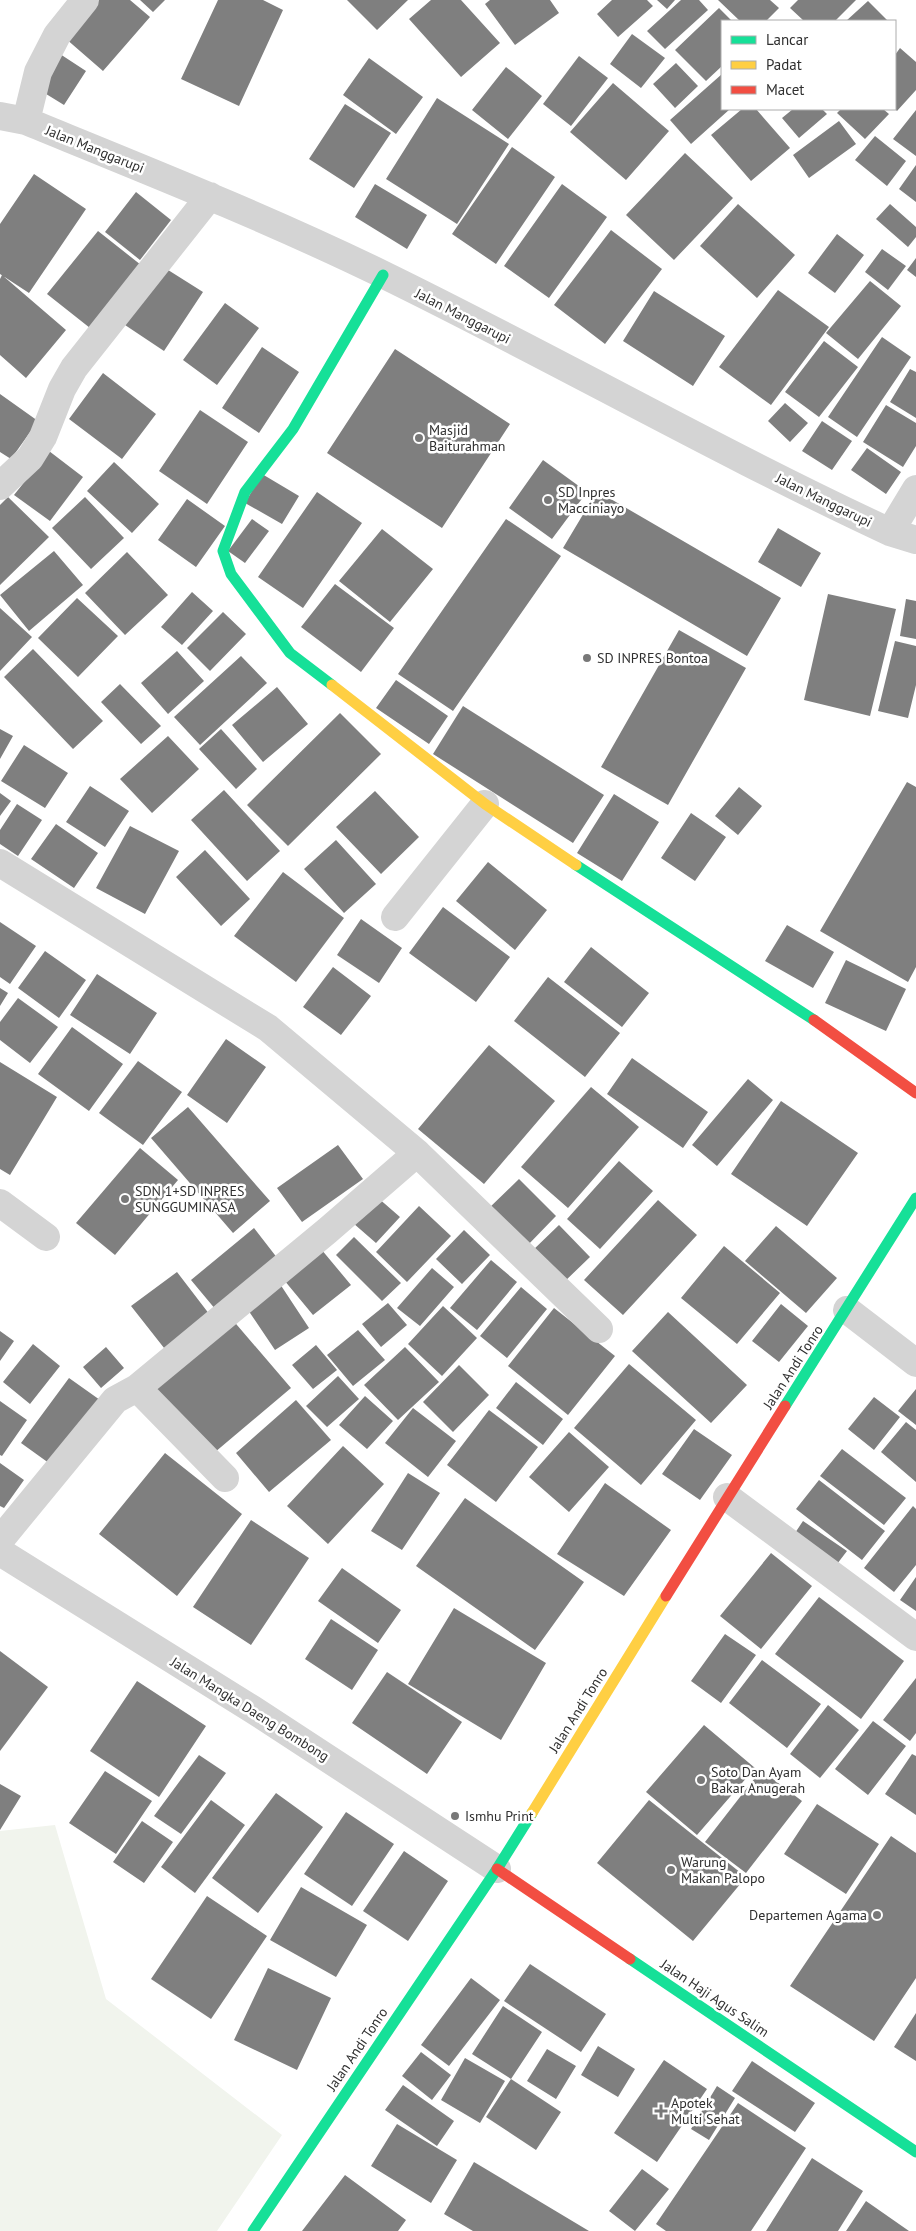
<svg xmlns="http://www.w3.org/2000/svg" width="916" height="2231" viewBox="0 0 916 2231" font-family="'PT Sans',sans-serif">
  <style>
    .green { fill: #f1f4ed }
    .building { fill: #7f7f7f }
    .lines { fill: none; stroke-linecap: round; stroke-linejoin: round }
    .street { stroke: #d4d4d4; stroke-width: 28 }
    .fast { stroke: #16e098; stroke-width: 11 }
    .slow { stroke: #ffcf43; stroke-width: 11 }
    .jam { stroke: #f24e42; stroke-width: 11 }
    .poi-dot { fill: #787878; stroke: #fff; stroke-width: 2 }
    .labels { text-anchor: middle; stroke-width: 5; stroke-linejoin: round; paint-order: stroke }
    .street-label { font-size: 14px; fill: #2f2f2f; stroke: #fff }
    .poi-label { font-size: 14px; fill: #2f2f2f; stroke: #fff; text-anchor: start }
  </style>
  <rect width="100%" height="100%" fill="#fff"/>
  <!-- green -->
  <path class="green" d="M55,1825l51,174 176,136 -65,96h-217v-400z"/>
  <!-- building -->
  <path class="building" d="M99,0h31l20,17 -47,54 -38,-33z
    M140,0h25l-12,12z
    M218,0h45l20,10 -44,96 -58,-27z
    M347,0h61l-31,30z
    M431,0h30l39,43 -39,34 -52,-58z
    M490,0h60l9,13 -44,32 -30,-41z
    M612,0h35l6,6 -35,31 -21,-23z
    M657,0h18l-8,9z
    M681,0h18l9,10 -43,39 -18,-18z
    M718,0h52l9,8 -13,13h-26z
    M798,0h58l-21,21h-31l-14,-13z
    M868,1l20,20h-42z
    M719,8l13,13h-10v45l-16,15 -31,-31z
    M632,34l33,24 -24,30 -31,-24z
    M900,48l16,14v28l-19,21 -2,-2v-54z
    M60,54l26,17 -22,34 -26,-16z
    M579,56l29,22 -37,48 -28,-22z
    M369,58l54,39 -27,37 -53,-39z
    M676,63l22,23 -23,22 -22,-24z
    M506,67l36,29 -34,43 -36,-29z
    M722,74v35h8l-39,35 -21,-24z
    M613,83l56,48 -43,49 -56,-48z
    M437,98l72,46 -52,80 -71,-45z
    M345,104l46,29 -37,55 -45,-29z
    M742,109h14l34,39 -39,33 -40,-46z
    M793,109h29l5,5 -28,24 -17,-20z
    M841,109h42l6,5 -24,25 -28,-26z
    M916,110v46l-23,-17z
    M839,121l17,23 -47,34 -16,-23z
    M875,136l31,25 -19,25 -32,-26z
    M512,147l43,30 -59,87 -44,-30z
    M685,153l48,45 -59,62 -48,-45z
    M916,165v37l-17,-13z
    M34,174l52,35 -57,84 -29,-19v-50z
    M375,184l52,31 -20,34 -52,-32z
    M562,184l45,33 -58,81 -45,-32z
    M136,192l35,28 -31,40 -35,-28z
    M738,204l57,51 -38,43 -57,-52z
    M890,204l26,23v10l-8,10 -32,-28z
    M611,230l51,39 -57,75 -51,-39z
    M98,231l43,34 -51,63 -43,-34z
    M837,234l27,21 -29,38 -27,-20z
    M882,249l24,17 -18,24 -23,-18z
    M916,258v19l-9,-7z
    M157,263l46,29 -39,59 -45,-30z
    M2,275l64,55 -40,48 -26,-23v-76z
    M870,281l31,25 -43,53 -32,-26z
    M778,290l51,37 -58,78 -52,-38z
    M654,291l71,45 -32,50 -70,-45z
    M225,303l34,25 -42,57 -34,-25z
    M882,337l29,20 -54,80 -29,-20z
    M824,341l34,26 -39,50 -34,-25z
    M262,347l37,25 -40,61 -37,-25z
    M395,349l115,75 -68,104 -115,-75z
    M910,369l6,3v46l-26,-16z
    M103,373l53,41 -34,45 -53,-40z
    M0,394l38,27 -27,38 -11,-7z
    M785,403l23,20 -18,19 -22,-21z
    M886,405l30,18v23l-13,21 -40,-25z
    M200,410l48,32 -41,62 -48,-33z
    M822,421l30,20 -20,29 -30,-19z
    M867,448l34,24 -15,22 -35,-24z
    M49,451l34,26 -33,44 -36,-26z
    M543,460l44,32 -35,47 -43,-31z
    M114,462l45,42 -27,29 -45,-42z
    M262,474l37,22 -17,28 -37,-21z
    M597,491l184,107 -34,58 -184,-108z
    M317,492l45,31 -59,85 -45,-31z
    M8,497l41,40 -49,48v-80z
    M85,497l39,41 -33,31 -39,-41z
    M187,499l38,27 -29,41 -38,-27z
    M252,519l17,12 -24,32 -17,-12z
    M506,519l55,37 -108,155 -55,-37z
    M778,528l43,25 -20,34 -43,-25z
    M382,529l51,40 -43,53 -51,-41z
    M54,551l29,34 -54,46 -29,-36z
    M127,552l41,43 -43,40 -40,-42z
    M335,584l59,44 -33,44 -60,-45z
    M192,592l21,19 -31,34 -21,-18z
    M828,594l68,15 -26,107 -66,-16z
    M77,598l41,38 -40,41 -40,-39z
    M906,599l10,2v38l-16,-3z
    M0,608l32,29 -32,34z
    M223,612l23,22 -36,37 -23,-23z
    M679,630l67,38 -78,137 -67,-38z
    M895,641l21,5v39l-8,33 -30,-7z
    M33,649l70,72 -30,28 -69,-72z
    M177,651l27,30 -36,33 -27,-31z
    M241,656l26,27 -67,62 -26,-28z
    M396,680l52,36 -19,28 -53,-36z
    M120,684l41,42 -20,18 -40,-42z
    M277,687l31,37 -45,38 -31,-37z
    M463,706l141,89 -31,48 -140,-89z
    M340,713l41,41 -93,92 -41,-41z
    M0,729l13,7 -13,23z
    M221,729l36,40 -21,20 -37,-40z
    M168,736l31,33 -47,44 -32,-34z
    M24,745l44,28 -23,35 -44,-27z
    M907,782l9,5v180l-8,15 -88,-51z
    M90,786l39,25 -24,36 -39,-25z
    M739,787l23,19 -24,29 -23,-19z
    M224,790l56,61 -33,30 -56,-61z
    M375,791l44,46 -38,37 -45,-47z
    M0,793l11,8 -11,15z
    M614,794l45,28 -37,59 -45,-28z
    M17,804l25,16 -24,36 -18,-12v-14z
    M691,813l35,24 -31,44 -34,-23z
    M56,824l42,29 -24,35 -43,-29z
    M130,826l49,25 -34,63 -49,-26z
    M336,840l40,44 -32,29 -40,-44z
    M205,850l45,49 -29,27 -45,-49z
    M488,862l59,48 -32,40 -59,-49z
    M283,872l61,46 -48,64 -62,-46z
    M443,907l67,50 -34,45 -67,-49z
    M361,919l41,29 -23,35 -42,-28z
    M0,922l36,24 -26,38 -10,-7z
    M787,925l47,27 -21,36 -48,-27z
    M591,947l58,46 -27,34 -58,-45z
    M45,951l41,29 -27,38 -41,-30z
    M846,960l60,29 -20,42 -61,-28z
    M333,967l38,29 -30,39 -38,-28z
    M97,974l60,39 -27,41 -60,-39z
    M548,977l72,56 -35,44 -71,-56z
    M0,988l8,5 -8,13z
    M18,998l40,29 -28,36 -30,-23v-18z
    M72,1027l51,37 -34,47 -51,-37z
    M226,1039l40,28 -39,56 -40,-28z
    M489,1045l66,56 -71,83 -66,-55z
    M632,1058l76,54 -25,36 -76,-54z
    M138,1061l44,31 -39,53 -44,-32z
    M0,1062l57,35 -47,78 -10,-6z
    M748,1079l25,21 -56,66 -25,-21z
    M591,1087l48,40 -71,81 -47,-41z
    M781,1101l77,52 -51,73 -76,-52z
    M188,1107l82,94 -37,32 -82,-95z
    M338,1145l25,34 -61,43 -25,-34z
    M140,1148l38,32 -63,75 -39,-32z
    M619,1161l34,30 -53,58 -33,-30z
    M519,1179l37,37 -31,32 -38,-38z
    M377,1197l23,20 -24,26 -23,-20z
    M658,1200l39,35 -74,80 -39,-35z
    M419,1206l32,30 -44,46 -31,-30z
    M559,1225l31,32 -28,27 -31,-32z
    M776,1226l61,52 -31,35 -61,-52z
    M254,1228l24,31 -62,51 -25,-30z
    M464,1230l26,25 -28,29 -26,-25z
    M354,1237l47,46 -19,18 -46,-46z
    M724,1246l56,47 -43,51 -56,-46z
    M321,1249l30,36 -38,30 -29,-35z
    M491,1260l26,22 -40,48 -27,-22z
    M432,1268l22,19 -34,39 -23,-18z
    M177,1272l36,47 -45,34 -37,-47z
    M280,1284l29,44 -34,22 -29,-43z
    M521,1287l26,22 -40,49 -27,-22z
    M388,1303l19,22 -26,22 -19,-23z
    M781,1304l27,22 -29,36 -27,-21z
    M443,1306l34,32 -35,38 -34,-32z
    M554,1308l61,48 -47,59 -60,-49z
    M668,1312l79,73 -36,38 -79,-72z
    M231,1318l60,70 -83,70 -59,-71z
    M358,1330l27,30 -32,26 -26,-31z
    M0,1331l14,10 -14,20z
    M33,1344l27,22 -30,38 -27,-22z
    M316,1345l21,25 -24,19 -21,-24z
    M106,1347l18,21 -23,20 -18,-21z
    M405,1347l34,35 -41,38 -34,-35z
    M629,1364l67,56 -55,65 -67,-57z
    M459,1365l30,30 -36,37 -30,-30z
    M338,1376l21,23 -32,28 -21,-21z
    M69,1378l31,22 -47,66 -32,-23z
    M516,1382l47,37 -20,26 -47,-37z
    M916,1389v36l-18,-14z
    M365,1396l28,25 -26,28 -28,-24z
    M874,1397l26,20 -26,33 -26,-21z
    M296,1400l35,40 -62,52 -33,-39z
    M0,1401l27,19 -25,36 -2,-1z
    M413,1408l43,33 -28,36 -43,-34z
    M489,1410l49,37 -42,55 -49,-37z
    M906,1422l10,8v52l-35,-30z
    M694,1429l38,26 -32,45 -38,-26z
    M569,1432l40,35 -40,45 -40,-35z
    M343,1446l41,38 -56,60 -41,-38z
    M842,1449l64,49 -22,27 -64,-49z
    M165,1453l77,61 -65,82 -78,-62z
    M0,1463l24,17 -20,28 -4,-2z
    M408,1473l32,20 -38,57 -31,-19z
    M819,1480l66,51 -23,29 -66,-51z
    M605,1483l66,47 -47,66 -67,-42z
    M465,1498l119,84 -49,68 -119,-84z
    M913,1506l3,3v56l-22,27 -30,-24z
    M251,1520l58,38 -58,87 -58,-38z
    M803,1521l44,30 -13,17 -43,-29z
    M771,1553l41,33 -51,63 -41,-33z
    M342,1568l59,42 -23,33 -60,-42z
    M916,1577v34l-16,-11z
    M819,1597l85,64 -43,58 -86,-65z
    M454,1608l92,55 -45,77 -93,-56z
    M331,1619l47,31 -26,40 -47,-31z
    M725,1634l31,21 -35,48 -30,-22z
    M0,1651l48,36 -48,64z
    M762,1660l59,44 -34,44 -58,-45z
    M387,1672l75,50 -35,52 -75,-51z
    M916,1678v55l-6,8 -27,-21z
    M137,1681l69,45 -47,71 -69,-46z
    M828,1705l31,25 -39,48 -30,-24z
    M873,1721l33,25 -38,49 -33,-26z
    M704,1725l51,43 -58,67 -51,-43z
    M912,1754l4,2v59l-31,-21z
    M199,1755l27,18 -45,61 -27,-18z
    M761,1770l41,31 -56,72 -41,-31z
    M105,1771l47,30 -36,53 -47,-31z
    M0,1784l21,12 -21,34z
    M276,1793l47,34 -65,86 -46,-35z
    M211,1800l34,25 -50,68 -34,-26z
    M649,1800l97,77 -53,64 -96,-78z
    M817,1804l62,40 -33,50 -62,-40z
    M346,1812l48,32 -42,62 -48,-32z
    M142,1821l31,21 -29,41 -31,-21z
    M891,1836l25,17v125l-42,63 -84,-55z
    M404,1851l44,30 -40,60 -45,-30z
    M301,1887l66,38 -31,52 -66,-37z
    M207,1896l60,40 -56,83 -60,-40z
    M530,1964l76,50 -25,38 -77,-51z
    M268,1968l63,30 -34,72 -63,-30z
    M471,1978l29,22 -51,66 -28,-21z
    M503,2006l39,26 -31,47 -39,-25z
    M916,2013v48l-22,-14z
    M598,2046l37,23 -17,28 -37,-22z
    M547,2049l29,17 -20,33 -29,-18z
    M421,2052l30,23 -19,25 -30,-24z
    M465,2058l40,23 -25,42 -39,-23z
    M664,2060l43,29 -50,73 -43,-29z
    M752,2061l63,42 -20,29 -63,-41z
    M511,2079l50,33 -25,38 -50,-33z
    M403,2085l51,36 -17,25 -52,-36z
    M717,2086l18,12 -26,42 -18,-11z
    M738,2103l68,45 -55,83h-85l-10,-7z
    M397,2124l60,36 -26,43 -60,-37z
    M812,2158l51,33 -25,40h-72z
    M474,2162l115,69h-116l-29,-17z
    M642,2169l27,20 -34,42 -26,-20z
    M345,2175l61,45 -8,11h-96z
    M866,2201l43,30h-63z"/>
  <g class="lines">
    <!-- street -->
    <path class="street" d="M0,116l26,5c120,49 241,97 358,154 170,83 334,177 506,257l26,8
      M26,121l12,-49 19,-37 28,-35
      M0,486l30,-28 13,-21 19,-48 12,-21 136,-172
      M890,532l26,-43
      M0,863l268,165 149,125 182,176
      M395,917l90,-113
      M0,1203l46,34
      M847,1310l69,53
      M137,1388l88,90
      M727,1497l189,140
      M0,1540l115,-140 22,-12 190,-157 90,-78
      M0,1552l252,157 245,160"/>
    <!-- fast -->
    <path class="fast" d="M332,685l-42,-32 -59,-79 -8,-23 22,-59 48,-63 90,-154
      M576,865l238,155
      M785,1406l131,-208
      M630,1959l286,193
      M253,2231l244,-362 35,-56"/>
    <!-- slow -->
    <path class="slow" d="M332,685l153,119 91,61
      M532,1813l134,-217"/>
    <!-- jam -->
    <path class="jam" d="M814,1020l102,73
      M666,1596l119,-190
      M497,1869l133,90"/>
  </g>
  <!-- markers -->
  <g class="poi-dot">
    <circle cx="419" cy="438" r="5"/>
    <circle cx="548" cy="500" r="5"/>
    <circle cx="587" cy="658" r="5"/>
    <circle cx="125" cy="1199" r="5"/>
    <circle cx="701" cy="1780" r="5"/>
    <circle cx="455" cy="1816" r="5"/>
    <circle cx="671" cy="1870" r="5"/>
    <circle cx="877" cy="1915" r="5"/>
    <path d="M658.5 2103.5h5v5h5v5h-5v5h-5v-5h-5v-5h5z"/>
  </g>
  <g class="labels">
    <!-- street labels -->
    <g class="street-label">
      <text transform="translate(95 149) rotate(22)" y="5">Jalan Manggarupi</text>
      <text transform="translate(463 316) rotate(27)" y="5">Jalan Manggarupi</text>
      <text transform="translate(824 500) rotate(26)" y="5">Jalan Manggarupi</text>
      <text transform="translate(793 1367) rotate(-57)" y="5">Jalan Andi Tonro</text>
      <text transform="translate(250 1709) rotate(32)" y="5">Jalan Mangka Daeng Bombong</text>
      <text transform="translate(578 1710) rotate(-58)" y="5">Jalan Andi Tonro</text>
      <text transform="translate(715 1998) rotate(34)" y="5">Jalan Haji Agus Salim</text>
      <text transform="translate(357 2049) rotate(-56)" y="5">Jalan Andi Tonro</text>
    </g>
    <!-- poi labels -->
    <g class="poi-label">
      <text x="429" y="435">Masjid<tspan x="429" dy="16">Baiturahman</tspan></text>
      <text x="558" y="497">SD Inpres<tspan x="558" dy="16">Macciniayo</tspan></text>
      <text x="597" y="663">SD INPRES Bontoa</text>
      <text x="135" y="1196">SDN 1+SD INPRES<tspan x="135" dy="16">SUNGGUMINASA</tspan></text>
      <text x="711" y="1777">Soto Dan Ayam<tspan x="711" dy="16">Bakar Anugerah</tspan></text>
      <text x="465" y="1821">Ismhu Print</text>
      <text x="681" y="1867">Warung<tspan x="681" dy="16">Makan Palopo</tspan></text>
      <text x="867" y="1920" text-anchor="end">Departemen Agama</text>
      <text x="671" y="2108">Apotek<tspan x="671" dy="16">Multi Sehat</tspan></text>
    </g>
  </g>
  <!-- legend -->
  <rect x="721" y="20" width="175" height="90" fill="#ffffff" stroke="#acacac"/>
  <rect x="731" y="36" width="25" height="8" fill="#16e098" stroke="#acacac"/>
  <text x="766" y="45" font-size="15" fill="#2f2f2f">Lancar</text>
  <rect x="731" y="61" width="25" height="8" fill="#ffcf43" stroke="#acacac"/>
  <text x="766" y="70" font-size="15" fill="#2f2f2f">Padat</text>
  <rect x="731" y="86" width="25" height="8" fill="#f24e42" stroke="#acacac"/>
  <text x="766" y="95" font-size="15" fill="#2f2f2f">Macet</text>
</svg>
